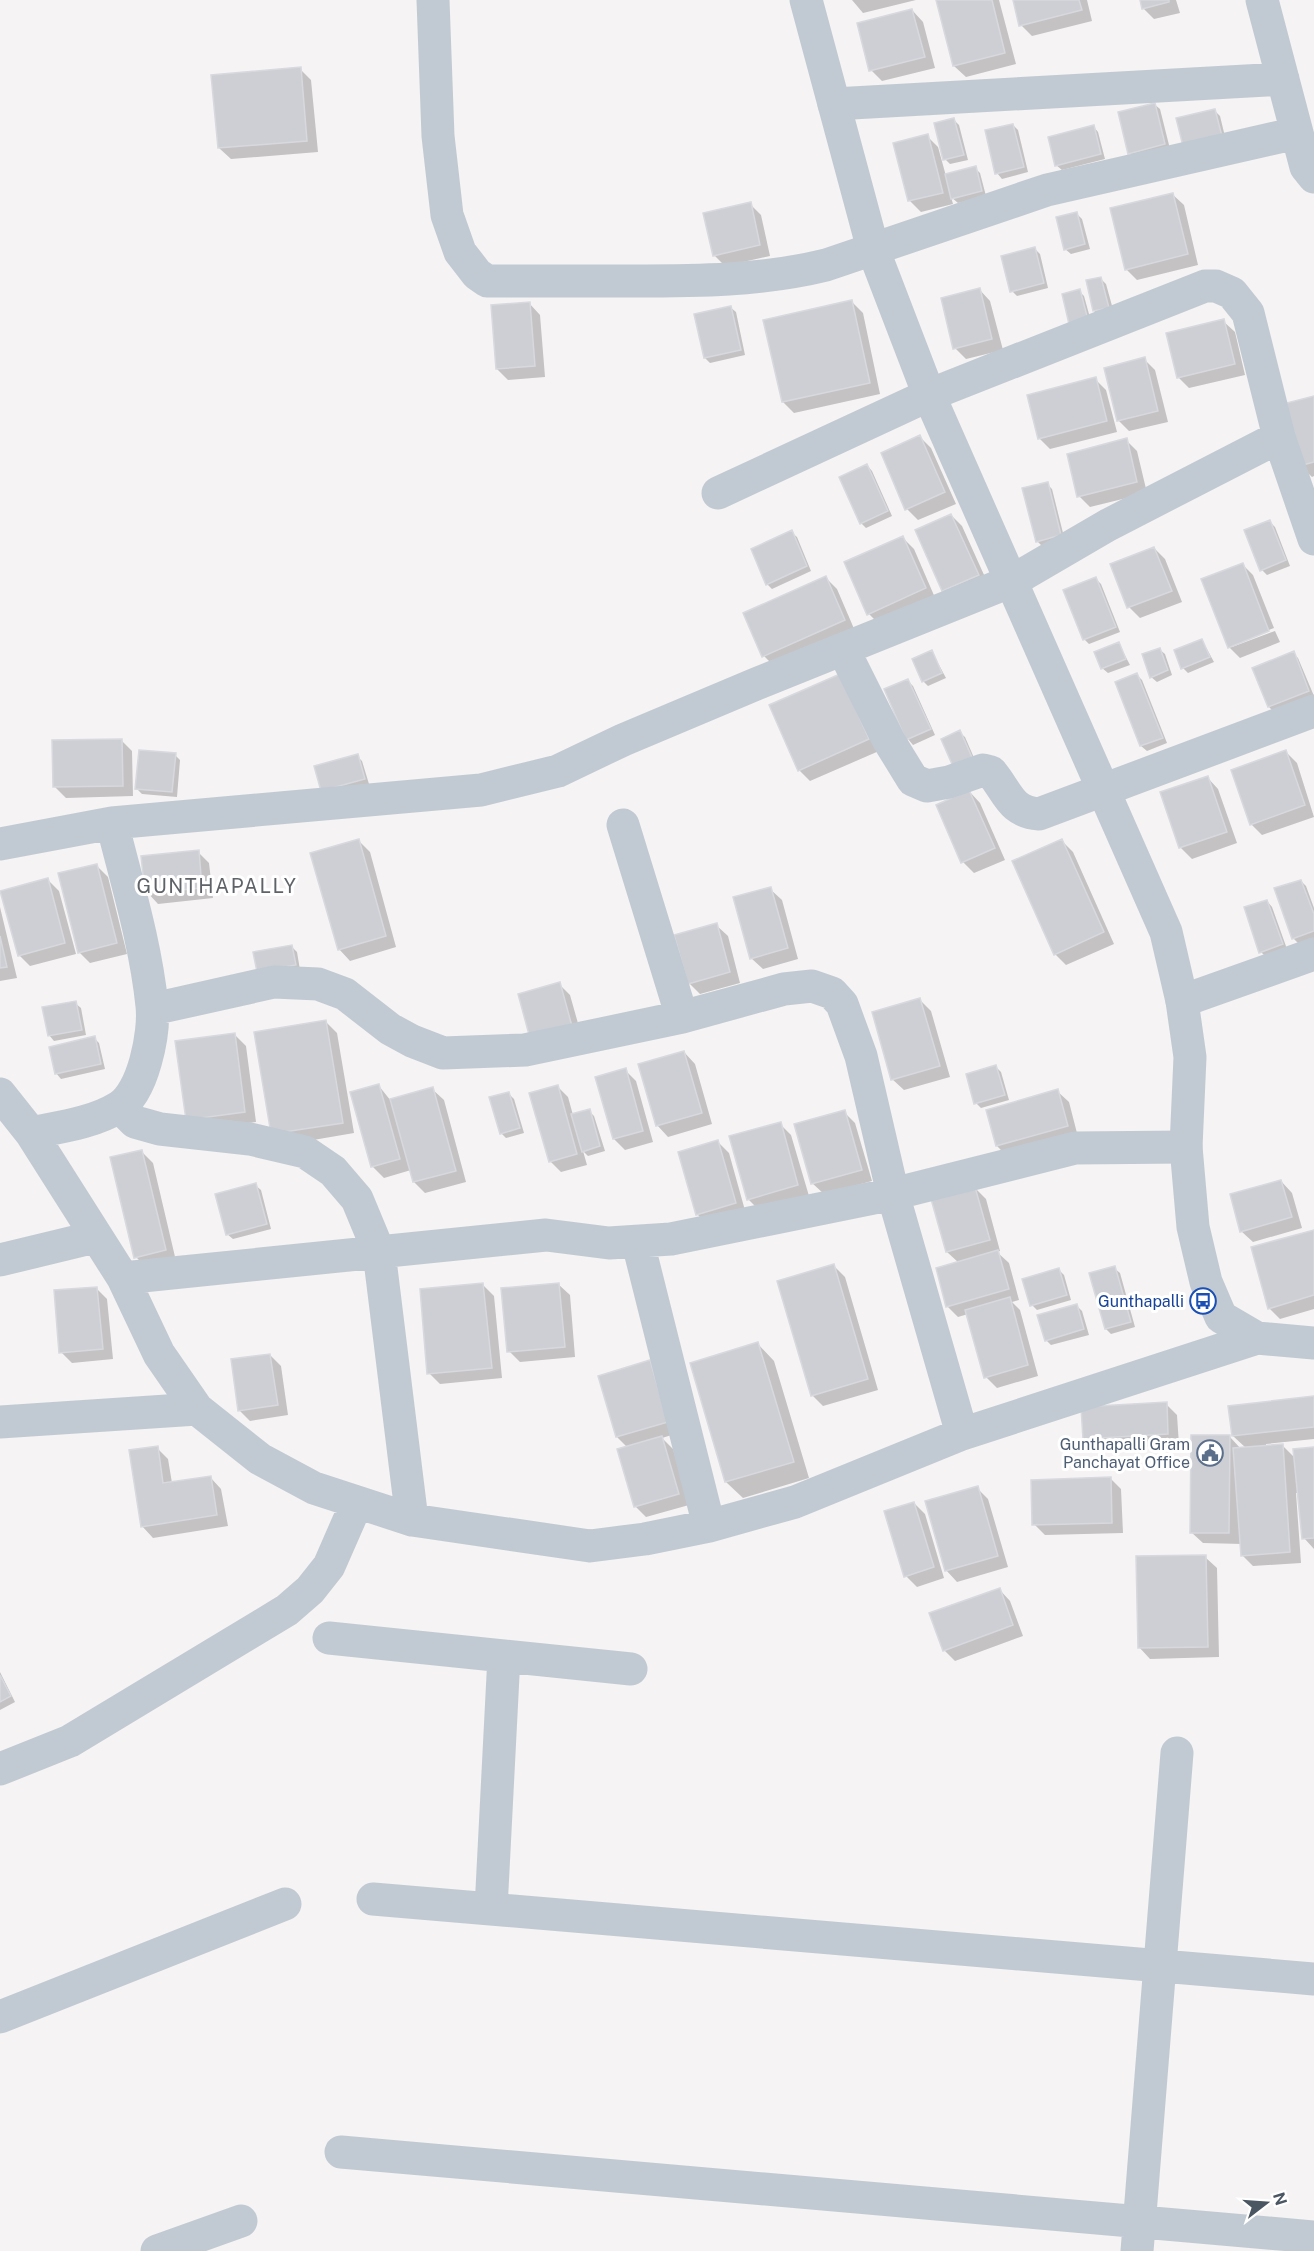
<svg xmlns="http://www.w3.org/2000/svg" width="1314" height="2251" viewBox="0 0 1314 2251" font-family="'Public Sans',sans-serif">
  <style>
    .shadow { fill: #0003 }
    .building { fill: #cdcfd5; stroke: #d7d9de; stroke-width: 1.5 }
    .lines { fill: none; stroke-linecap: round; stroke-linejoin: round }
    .minor { stroke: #c1cad2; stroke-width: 33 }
    .tertiary { stroke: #c1cad2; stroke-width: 33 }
    .labels { text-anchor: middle; stroke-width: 6; stroke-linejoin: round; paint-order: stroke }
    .transit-label { font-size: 16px; fill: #164399; stroke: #fff; text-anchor: end }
    .service-label { font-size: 16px; fill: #4e5e75; stroke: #fff; text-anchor: end }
    .quarter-label { font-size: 20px; letter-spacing: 1.5px; fill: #5f6368; stroke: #fff }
  </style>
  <rect width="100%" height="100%" fill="#f5f3f3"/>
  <!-- shadow -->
  <path class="shadow" d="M852,0h64l-53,13z
    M938,0h61l17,64 -50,13 -12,-11z
    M1015,0h72l5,21 -60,15 -11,-11z
    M1141,0h35l4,13 -26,6 -11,-11z
    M912,10l11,12 12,46 -53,13 -11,-11z
    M300,69l11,11 7,72 -87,7 -12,-11z
    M1154,104l6,5 10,40 -35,9 -5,-5z
    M1215,111l5,5 8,33 -37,9z
    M954,120l5,5 9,35 -18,4 -5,-5z
    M1013,125l5,5 10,42 -26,7 -5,-6z
    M1093,126l5,6 7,27 -43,11 -6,-5z
    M927,136l11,11 8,29 29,-8 5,5 6,23 -28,7 -7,-6 2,7 -32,8 -11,-11 -15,-57z
    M1172,194l12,11 14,60 -61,15 -11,-11z
    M750,204l11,11 9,41 -45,10 -11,-11z
    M1077,214l5,5 8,30 -19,5 -6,-5z
    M1035,249l5,5 8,34 -31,8 -5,-5z
    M1101,279l5,5 8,29 -14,3 -6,-5z
    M979,289l11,12 13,49 -37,9 -11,-11z
    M1079,291l5,5 8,29 -17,4z
    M851,301l12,12 17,81 -86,19 -11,-11z
    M529,303l11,12 5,62 -37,3 -11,-11z
    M730,307l6,5 9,43 -35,8 -5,-5z
    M1223,321l12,11 10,43 -56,13 -11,-11z
    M1144,359l11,11 13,52 -39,9 -11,-11z
    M1095,379l11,11 11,42 -67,17 -11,-11z
    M1314,398v78l-2,1 -12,-12z
    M920,437l11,11 25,56 -38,16 -11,-11 -24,-56z
    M1126,440l11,11 10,42 -57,14 -11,-11z
    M867,465l5,6 20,45 -26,12 -5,-5z
    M1047,484l5,5 13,52 -23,5 -5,-5z
    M951,515l11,11 27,60 -34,15 -11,-11 -27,-60z
    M1270,522l5,5 15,39 -23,9 -5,-5z
    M791,532l6,5 14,34 -39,18 -5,-5z
    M903,538l11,11 22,51 -56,25 -11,-11z
    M1154,548l11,11 17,43 -42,16 -11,-11z
    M1242,564l11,11 21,53 -42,16v3l43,-16 5,11 -40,16 -11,-11z
    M826,578l11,11 18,42 -80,36 -11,-11z
    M1096,579l5,5 19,48 -31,12 -5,-5z
    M1202,640l12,22 -26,11 -5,-5z
    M1119,644l11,21 -22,8 -6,-5z
    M1159,649l6,5 7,21 -15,7 -6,-5z
    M932,652l14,26 -18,8 -5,-5z
    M1293,653l5,5 16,38 -40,16 -5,-5z
    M1137,675l5,5 25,63 -20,8 -6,-5 -24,-63z
    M840,676l39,75 -69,30 -11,-11z
    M908,681l5,5 22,49 -22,10 -5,-6 -22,-49z
    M959,732l6,5 13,30 -17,8z
    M121,740l11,11 1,45 -67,2 -11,-11z
    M1286,752l11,11 17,54 -52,18 -11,-11z
    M175,755l5,5 -3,37 -35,-3 -5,-5z
    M357,756l5,5 7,23 -41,12z
    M1207,777l11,12 19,54 -45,16 -12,-12z
    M969,791l11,12 25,57 -31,13 -11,-11z
    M359,841l11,11 26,95 -46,14 -11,-12z
    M1062,841l11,11 41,92 -48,21 -11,-11z
    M198,852l11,11 4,35 -55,6 -11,-12z
    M97,866l11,11 19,77 -37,9 -11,-11z
    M48,880l11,11 17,63 -46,12 -11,-11z
    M1301,881l5,5 8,22v30l-15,6 -6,-6z
    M770,889l12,11 16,59 -35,10 -12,-11z
    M1267,901l5,6 15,42 -21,8 -5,-5z
    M0,907l17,71 -17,3z
    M716,925l12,11 12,47 -40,11 -11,-11z
    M291,946l6,6 3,18 -36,7z
    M559,984l11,11 13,46 -63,-46z
    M920,1000l11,11 19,66 -46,13 -12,-11z
    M75,1003l6,5 5,27 -32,6 -5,-6z
    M326,1022l11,11 17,100 -70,12z
    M234,1034l12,12 10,76 -58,8z
    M94,1038l5,5 6,26 -44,10 -5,-6z
    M684,1052l11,12 17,60 -44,13 -11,-12z
    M996,1067l5,5 8,28 -28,8 -5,-5z
    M625,1070l11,11 17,61 -28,8 -11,-11z
    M379,1086l12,15 41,-12 12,11 22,82 -41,11 -11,-11 -3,-12 -27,8 -11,-11 -21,-74z
    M557,1086l11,11 5,18 16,-4 5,5 11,35 -17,5 -5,-5 4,14 -26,7 -11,-11z
    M1057,1091l12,11 9,35 -70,20 -11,-11z
    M509,1094l5,5 10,34 -18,5 -5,-5z
    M844,1112l11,11 17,58 -48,13 -12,-11z
    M780,1124l11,11 18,61 -50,14 -11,-11z
    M718,1142l11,11 17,61 -38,11 -11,-11z
    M142,1152l11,11 23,98 -29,7 -11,-11z
    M1281,1181l11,12 10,35 -49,14 -12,-11z
    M255,1185l6,5 10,39 -38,10 -6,-5z
    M975,1188l11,11 14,52 -3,1 12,11 10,37 -7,2 8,8 18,66 -41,12 -11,-11 -18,-63 -10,3 -11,-11 12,-43 -12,-11 -14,-52z
    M1314,1231v78l-34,10 -11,-11z
    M834,1266l11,11 33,113 -55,16 -11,-11z
    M1114,1268l6,5 15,54 -24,7 -5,-5z
    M1059,1270l5,5 7,25 -34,10 -5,-5z
    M558,1284l12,11 5,62 -55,5 -11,-11z
    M483,1285l11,11 8,82 -62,6 -11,-11z
    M96,1288l11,11 6,60 -41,4 -11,-11z
    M1077,1306l5,5 7,24 -38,10 -5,-5z
    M758,1344l16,17 35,117 -66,20 -17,-16z
    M270,1355l11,11 7,49 -38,6 -11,-11z
    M649,1361l11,11 18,61 -16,5 11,11 16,56 -43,12 -11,-11 -7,-58 -11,-11z
    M1314,1398v41l-48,5v3l17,-1 12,12 19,-9v100l-10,-11 -5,-45h-3l5,70 -48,3 -11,-11v-11l-39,-1 -12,-11 39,-95 11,12 5,-1 -13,-12z
    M1166,1404l11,11 2,30 -84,4 -11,-11z
    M157,1448l11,11 4,24 38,-6 11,12 7,37 -75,12 -11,-12z
    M1110,1478l11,11 2,44 -78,2 -11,-11z
    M977,1488l11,11 20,68 -51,15 -11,-12z
    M914,1503l11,11 19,64 -27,9 -11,-11z
    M1205,1557l12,11 2,89 -69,2 -11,-12z
    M999,1589l11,12 13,35 -68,25 -11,-11z
    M0,1672l15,30 -15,8z"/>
  <!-- building -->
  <path class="building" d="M936,0h56l13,53 -52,13z
    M1013,0h66l3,10 -63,16z
    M1140,0h29v2l-27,7z
    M912,9l13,48 -56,14 -12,-48z
    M301,67l6,74 -89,7 -7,-73z
    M1155,103l10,41 -37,10 -10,-42z
    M1215,109l9,35 -39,10 -9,-36z
    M954,118l10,37 -21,5 -9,-37z
    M1013,124l11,43 -29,7 -10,-44z
    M1094,125l7,29 -46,12 -7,-29z
    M928,134l15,59 -35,8 -15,-58z
    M976,166l6,25 -31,8 -6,-25z
    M1173,193l15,61 -63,16 -15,-62z
    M751,202l9,43 -47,11 -10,-43z
    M1077,212l8,32 -21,6 -8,-33z
    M1035,247l9,36 -34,9 -9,-36z
    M1101,277l8,31 -16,3 -7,-31z
    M980,288l12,51 -39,10 -12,-51z
    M1080,289l8,31 -19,4 -7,-30z
    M852,300l18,83 -88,19 -19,-82z
    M530,302l5,64 -39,3 -5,-64z
    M731,306l10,44 -37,8 -10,-44z
    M1224,319l11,45 -58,14 -11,-45z
    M1145,357l13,54 -41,10 -13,-53z
    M1096,377l11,44 -69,18 -11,-44z
    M1314,396v66l-15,4 -16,-62z
    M920,435l25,57 -40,18 -24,-57z
    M1127,438l10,44 -60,15 -10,-43z
    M867,464l21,47 -28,13 -21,-47z
    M1048,482l13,53 -25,7 -14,-54z
    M951,514l28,61 -37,16 -27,-61z
    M1270,520l16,40 -26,11 -16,-41z
    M792,530l15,36 -41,19 -15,-36z
    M903,536l23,52 -59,27 -23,-53z
    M1154,547l18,44 -45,17 -17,-44z
    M1243,563l26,68 -41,17 -27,-69z
    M826,576l19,44 -83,37 -19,-44z
    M1096,577l20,50 -33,13 -20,-50z
    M1202,639l8,18 -29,12 -7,-19z
    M1119,642l7,17 -25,10 -7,-17z
    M1160,648l8,22 -18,8 -8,-24z
    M932,650l10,23 -20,9 -10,-23z
    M1294,651l15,40 -41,16 -16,-39z
    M1137,673l26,65 -23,8 -25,-64z
    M840,674l29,65 -71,32 -29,-66z
    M908,679l23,50 -25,11 -22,-51z
    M960,730l14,32 -19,9 -14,-32z
    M122,739l1,47 -70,1 -1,-47z
    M139,750l37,3 -4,39 -37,-3z
    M1286,750l19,55 -55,20 -19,-55z
    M358,754l7,25 -44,12 -7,-25z
    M1208,776l19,56 -48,16 -19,-56z
    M969,790l26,58 -34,15 -25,-58z
    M359,839l27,97 -48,14 -28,-97z
    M1062,839l42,93 -50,23 -42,-94z
    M199,850l3,38 -57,5 -4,-37z
    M97,864l20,79 -39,10 -20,-80z
    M48,878l17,65 -47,13 -18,-65z
    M1301,880l13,34v17l-22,8 -18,-51z
    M771,887l17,61 -38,11 -17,-62z
    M1267,900l16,44 -24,9 -15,-46z
    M717,923l13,49 -42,12 -14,-49z
    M0,936l7,31 -7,1z
    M292,945l4,20 -39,7 -4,-20z
    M560,982l13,48 -42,12 -13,-48z
    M920,998l20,68 -49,14 -19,-68z
    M76,1001l6,29 -34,6 -6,-29z
    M326,1020l17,103 -72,11 -17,-102z
    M235,1033l10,79 -59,8 -11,-79z
    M95,1036l6,28 -46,10 -6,-27z
    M684,1051l18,62 -46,13 -18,-62z
    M996,1065l9,30 -31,9 -8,-30z
    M626,1068l17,63 -30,8 -18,-62z
    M379,1084l21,75 -29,8 -21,-75z
    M558,1085l19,69 -28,8 -20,-69z
    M433,1087l23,84 -43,11 -23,-83z
    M1058,1089l10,37 -72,20 -10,-36z
    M509,1092l11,36 -20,6 -11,-37z
    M590,1109l10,37 -18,6 -11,-38z
    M845,1110l17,60 -51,14 -17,-60z
    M781,1122l17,63 -51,15 -18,-64z
    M718,1140l18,63 -40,12 -18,-63z
    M142,1150l24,100 -32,8 -24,-101z
    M1281,1180l11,37 -52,15 -10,-38z
    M256,1183l11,41 -41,11 -11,-41z
    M975,1187l15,53 -44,12 -15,-53z
    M1314,1230v65l-46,14 -17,-62z
    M998,1250l11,39 -63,18 -10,-39z
    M834,1264l34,115 -57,17 -34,-115z
    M1115,1266l16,56 -26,7 -16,-56z
    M1059,1268l8,27 -37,11 -8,-27z
    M483,1283l9,85 -65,6 -7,-85z
    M559,1283l6,64 -58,5 -6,-64z
    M97,1287l6,62 -44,4 -5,-63z
    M1010,1297l18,68 -44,13 -19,-68z
    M1077,1304l7,25 -39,12 -8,-26z
    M758,1342l36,120 -69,20 -35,-119z
    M270,1354l8,51 -40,6 -7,-52z
    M650,1360l18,62 -52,15 -18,-61z
    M1314,1396v31l-82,9 -4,-30z
    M1167,1402l1,32 -85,5 -2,-32z
    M1191,1435h39l-1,98h-39z
    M662,1436l17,58 -45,13 -17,-58z
    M1283,1444l7,108 -49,4 -8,-108z
    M158,1446l5,37 48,-7 6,39 -76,12 -12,-77z
    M1314,1447v91l-12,1 -9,-90z
    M1111,1477l1,46 -80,2 -1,-45z
    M978,1486l20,70 -53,15 -20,-70z
    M914,1502l20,65 -30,10 -20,-66z
    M1206,1555l2,92 -70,1 -2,-92z
    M1000,1588l13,37 -70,26 -14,-38z
    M0,1675l11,21 -11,6z"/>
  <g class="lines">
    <!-- minor -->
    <path class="minor" d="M433,0l5,136 9,79 13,37 17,22 10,7c48,0 95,0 143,0 67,0 131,0 196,-16l221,-75 250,-57
      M1262,0l44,167 8,10
      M834,104l449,-25
      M718,493l211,-98 276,-109h11l16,7 16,20 31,124 35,102
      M843,649l46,92 24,39 14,6 22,-4 34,-12 8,2c17,20 19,40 48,42l275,-103
      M623,825l59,192
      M0,844l112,-21 369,-33 77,-19 65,-31 133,-56 256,-103 96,-56 171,-88
      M1182,1001l132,-47
      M153,1009l121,-27 44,2 27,10 45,35 22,12 31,12 82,-3 157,-33 102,-28 28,-3 20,7 10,11 19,52 32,138 69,240
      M0,1094l31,39 92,145 36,76 38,55 63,50 54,29 98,32 178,26 55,-7 64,-13 86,-24 167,-68 295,-96
      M120,1107l15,15 25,7 90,10 55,13 28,19 24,28 22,53 33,268
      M31,1133c29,-6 62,-10 88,-26 24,-14 36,-74 33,-101 -6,-61 -25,-123 -40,-183
      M638,1243l71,283
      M0,1260l95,-23
      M123,1278l423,-43 63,8 62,-4 222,-45 182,-46 111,-1
      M0,1422l197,-13
      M329,1638l302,31
      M0,1769l70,-28 217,-131 23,-20 19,-24 28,-64
      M373,1899l941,80
      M491,1909l13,-253
      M0,2017l285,-113
      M341,2152l973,85
      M157,2251l84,-30
      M1137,2251l40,-498"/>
    <!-- tertiary -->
    <path class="tertiary" d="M806,0l67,249 56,146 237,537 16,69 8,56 -4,90 7,80 13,55 15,35 36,21 57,5"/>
  </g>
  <!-- icons -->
  <defs>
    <g id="bus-ring" transform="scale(1.35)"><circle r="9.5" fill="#fff" stroke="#1a4fb4" stroke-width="1.5"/><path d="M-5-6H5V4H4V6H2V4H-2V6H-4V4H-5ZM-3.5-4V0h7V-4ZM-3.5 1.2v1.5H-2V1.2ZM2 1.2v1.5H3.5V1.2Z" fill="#1a4fb4"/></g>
    <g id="civic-ring" transform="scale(1.35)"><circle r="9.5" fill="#fff" stroke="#5c6f8a" stroke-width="1.5"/><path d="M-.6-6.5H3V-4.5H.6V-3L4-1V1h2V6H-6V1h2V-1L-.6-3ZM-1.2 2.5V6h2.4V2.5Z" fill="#5c6f8a"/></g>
  </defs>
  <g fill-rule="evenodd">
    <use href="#bus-ring" x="1203" y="1301"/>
    <use href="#civic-ring" x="1210" y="1453"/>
  </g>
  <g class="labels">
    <!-- transit labels -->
    <g class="transit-label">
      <text x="1184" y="1307">Gunthapalli</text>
    </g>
    <!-- service labels -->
    <g class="service-label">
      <text x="1190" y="1450">Gunthapalli Gram<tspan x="1190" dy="18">Panchayat Office</tspan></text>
    </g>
    <!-- quarter labels -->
    <g class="quarter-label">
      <text x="217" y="893">GUNTHAPALLY</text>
    </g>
  </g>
  <!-- north arrow -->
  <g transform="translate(1266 2203) rotate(73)" stroke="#ffffff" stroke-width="4.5" paint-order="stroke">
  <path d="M0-4.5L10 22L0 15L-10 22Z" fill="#4a5661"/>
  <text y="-9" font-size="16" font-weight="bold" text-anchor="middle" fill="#4a5661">N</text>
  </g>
</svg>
